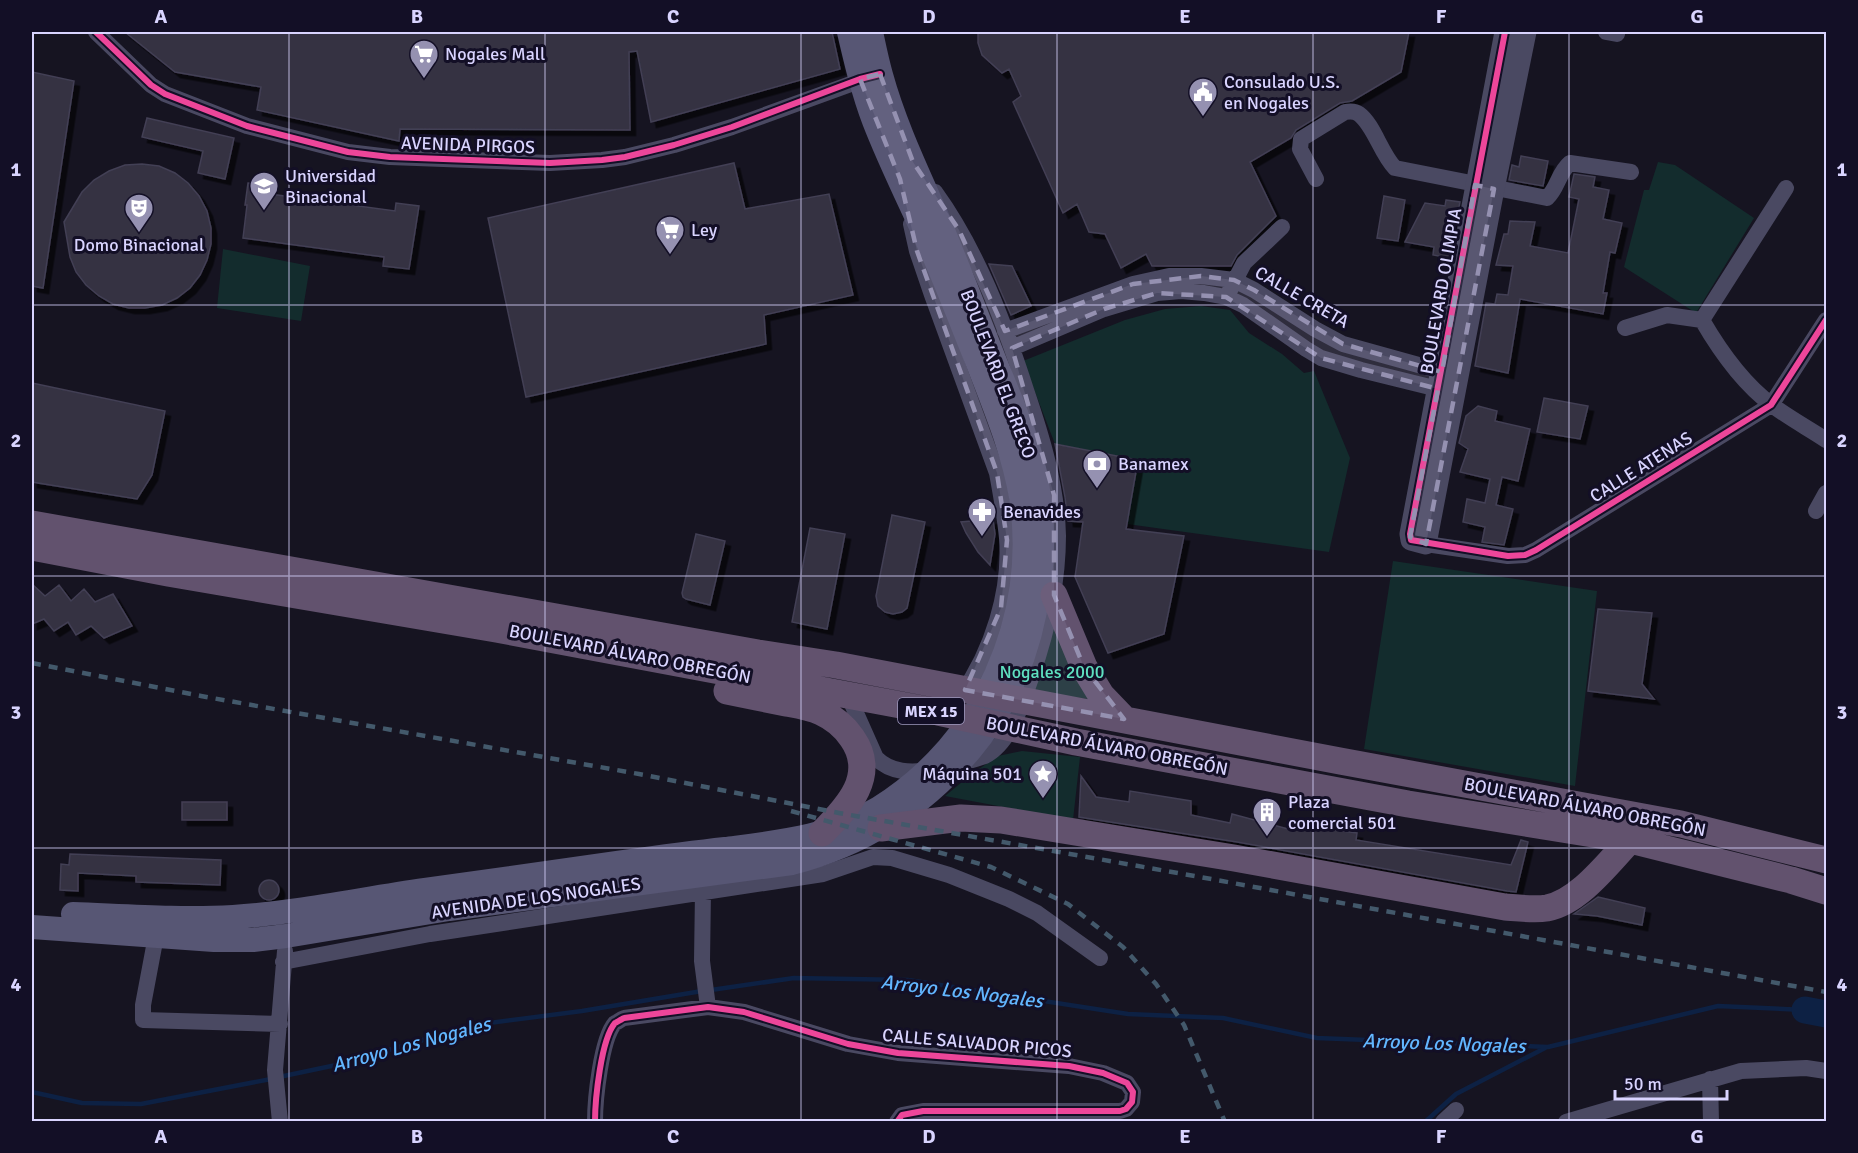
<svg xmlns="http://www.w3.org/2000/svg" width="1858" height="1153" viewBox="0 0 1858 1153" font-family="Signika,sans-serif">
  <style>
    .green { fill: #132c2d }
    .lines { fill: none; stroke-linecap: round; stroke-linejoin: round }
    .stream { stroke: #0d2144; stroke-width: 4.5 }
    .river { stroke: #0d2144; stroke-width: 27 }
    .building { fill: #343243; stroke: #433f54; stroke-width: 1.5; filter: url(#shadow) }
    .minor { stroke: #4a4962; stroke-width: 16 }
    .tertiary { stroke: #4a4962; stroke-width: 21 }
    .secondary { stroke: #575674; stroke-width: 24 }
    .trunk { stroke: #62526e; stroke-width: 27 }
    .rail { stroke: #43596b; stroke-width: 4.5; stroke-dasharray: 9 8; stroke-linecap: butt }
    .cycleway-casing { stroke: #130f26; stroke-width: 10 }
    .cycleway { stroke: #ed469a; stroke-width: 6 }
    .marked { fill: #9591b1; fill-opacity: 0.2; stroke: #9591b1; stroke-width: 4.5; stroke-dasharray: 12 8; stroke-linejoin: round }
    .grid { fill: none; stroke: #d9d4ff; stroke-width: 1.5; stroke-opacity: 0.55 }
    .labels { text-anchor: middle; stroke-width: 6; stroke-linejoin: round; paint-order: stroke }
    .shield { fill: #130f26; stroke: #9e99be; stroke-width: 1.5 }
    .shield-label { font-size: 16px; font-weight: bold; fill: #d9d4ff }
    .poi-label { font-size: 18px; fill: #d9d4ff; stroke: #130f26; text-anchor: start }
    .street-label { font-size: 18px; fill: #d9d4ff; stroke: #130f26 }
    .park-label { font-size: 18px; fill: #5fe0c0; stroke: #130f26 }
    .water-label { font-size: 20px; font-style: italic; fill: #62b6ff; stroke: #130f26 }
    .neatline { fill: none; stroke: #d9d4ff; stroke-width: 2 }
    .grid-label { font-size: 20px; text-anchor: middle; font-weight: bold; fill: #d9d4ff }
  </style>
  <defs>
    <filter id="shadow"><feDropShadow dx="5.5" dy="5.5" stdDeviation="0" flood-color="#0009"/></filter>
  </defs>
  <rect width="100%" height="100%" fill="#161421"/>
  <!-- green -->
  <path class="green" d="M1658,162l17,3 79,53 -58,95 -72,-46 20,-77h5z
    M223,249l87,17 -9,55 -84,-13z
    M1201,306l29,4 19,23 33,21 22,19 10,-2 36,87 -21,94 -202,-28 11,-64 -83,-16 -32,-83 102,-41 40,-11z
    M1393,561l204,30 -22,195 -211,-37z
    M1051,606l38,93 -68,-8z
    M1022,751l58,6 -7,63 -128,-24 28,-23 25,-17z"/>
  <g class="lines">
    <!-- stream -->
    <path class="stream" d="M711,990l83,-12 114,2 220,34 95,4 94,20 231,9 170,-41 87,4
      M279,1077l62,-13 133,-39 108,-14 120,-20
      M32,1092l50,11 59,1 130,-25
      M1425,1122l31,-28 89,-46"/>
    <!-- river -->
    <path class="river" d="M1805,1010l21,4"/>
  </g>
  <!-- building -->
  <path class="building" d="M125,32h707l8,37 -189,53 -14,-71 -8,1 1,78 -230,-1 -1,12 -142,-31 4,-23 -86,-15z
    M978,32h431l-8,40 -49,29 -12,2 -44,27 -5,8 -41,24 26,54 -39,39 -6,11h-79l-6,-12 -25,14 -16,-34 -16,-2 -12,-28 -14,9 -50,-111 8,-6 -12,-27 -7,4 -20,-18 -4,-12z
    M32,72l42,9 -31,207 -11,-2z
    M147,118l87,20 -9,41 -27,-6 5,-22 -61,-14z
    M1521,156l27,5 -5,25 -34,-6 3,-15 7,2z
    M734,163l11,46 84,-15 24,101 -89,20 2,29 -240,53 -38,-179z
    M142,164l17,2 16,7 13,10 11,13 8,15 4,17v16l-4,16 -7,15 -10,13 -13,10 -15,7 -17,3h-16l-16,-4 -14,-8 -13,-11 -10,-13 -6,-15 -6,-35 18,-30 12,-12 15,-9 16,-6z
    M1574,174l21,3 -2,10 16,3 -6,29 19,4 -7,30 -5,-1 -7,41h4l-4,21 -83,-15 -12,74 -33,-7 11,-63 9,1 2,-10 11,1 5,-29 -17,-1 8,-31h4l2,-13 25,1 -5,24 38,7 11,-54 -10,-2z
    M248,183l23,3 -1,8 125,17 1,-8 23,3 -10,63 -26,-3 1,-9 -141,-19 4,-33h-2z
    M1384,196l21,4 -7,41 -21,-3z
    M1446,200l14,2 -11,56 -16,-3 1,-8 -29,-5 20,-39 20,3z
    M989,264l23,2 19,40 -20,9z
    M32,383l133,28 -13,64 -15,24 -105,-17z
    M1544,398l44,8 -8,33 -43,-7z
    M1478,406l19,5 -2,10 35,8 -12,52 -16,-4 -6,28 17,4 -9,36 -22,-3 3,-15 -22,-5 4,-23 18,4 5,-24 -30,-7 8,-23 -9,-6 7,-27z
    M1055,444l83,16 -12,69 58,7 -20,98 -56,19 -33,-76 8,-55 -15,-1 -3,-24z
    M892,515l33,7 -18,86 -5,4 -9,2 -8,-2 -7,-6 -2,-10z
    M993,519l2,15 -5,31 -12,-13 -12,-19 -5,-11z
    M810,528l35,6 -18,95 -35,-7z
    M696,534l29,7 -15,64 -24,-6 -3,-2 -1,-4z
    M32,584l13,12 14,-11 12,16 13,-12 11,13 18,-8 19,32 -28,12 -13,-12 -15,9 -8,-13 -14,9 -10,-12 -12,5z
    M1598,609l54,4 -10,71 12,15 -66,-8z
    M1081,776l15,21 33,5 1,-11 61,10v14l39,8 2,-9 60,16 2,-6 63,9 -1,7 155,25 10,-25 7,2 -12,50 -9,-1 -270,-49 -158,-25z
    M182,802h45v18h-45z
    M70,854l151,6 -1,25 -84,-3v-6l-58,-3v18l-18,-1 1,-26 8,1z
    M259 890a10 10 0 1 1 20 0a10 10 0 1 1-20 0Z
    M1598,897l47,11 -3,17 -45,-9 -23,-2z"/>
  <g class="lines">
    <!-- minor -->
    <path class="minor" d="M96,32l55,53 14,9 82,32 101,26 42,5 160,6 52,-3 23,-3 49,-12 58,-18 138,-50
      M1606,32l11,2
      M1316,179l-16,-30 1,-10 44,-27c5,-1 10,-1 14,2 15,11 22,40 36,54l152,30c11,-10 11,-25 23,-35l61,9
      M1786,188l-84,132c18,31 40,63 70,85 17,13 36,23 54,35
      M935,192c42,58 69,130 91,198 16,47 31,96 32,146 0,49 -10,93 -26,139 -9,25 -20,67 -47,81 -8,3 -18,5 -26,8
      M911,224l6,27 15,44 65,178c4,22 8,43 10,65 4,54 -15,113 -46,157
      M1230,290l14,-27 38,-36
      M1625,328l42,-13 35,5
      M1005,331l128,-47 36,-8h32l33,4 20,10 61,39 28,15 108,30
      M1012,348l92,-39 53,-16 24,-2 23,2 22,4 17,8 63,44 15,9 40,12 77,19
      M1816,511l10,-18
      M1426,544l82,12 17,-1 11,-5 235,-145 55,-85
      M848,695l28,63c15,15 35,15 55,12
      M703,891l-1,70 6,46
      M156,936l-13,69v15l137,4
      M283,962l147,-28 393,-60 50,-17 19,1 57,17 60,24 28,14 63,45
      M1710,1079l1,43
      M280,1122l-5,-52 10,-119
      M595,1122c0,-22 6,-83 20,-99 1,0 8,-5 9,-5l84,-11 36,5 104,32 50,9 171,13 34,7 24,10 6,9 -1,10 -6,7 -6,2h-197l-21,4 -5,7
      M1443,1122l13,-12
      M1566,1122l175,-51 65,-3 20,3"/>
    <!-- tertiary -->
    <path class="tertiary" d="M1505,32l-95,502 1,6 15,4 68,-355 32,-157"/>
    <!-- secondary -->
    <path class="secondary" d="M73,914c53,2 107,6 160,3 64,-4 128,-18 192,-27 64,-9 128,-18 192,-27 36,-5 72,-10 108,-14 54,-7 107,-12 154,-41 105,-66 161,-189 142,-311 -8,-47 -27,-92 -44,-136 -15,-37 -29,-74 -45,-110 -19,-43 -41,-86 -58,-130 -11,-29 -18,-59 -25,-89
      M32,927l182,13h39l33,-4 163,-27 343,-46c73,-19 131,-56 179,-114 65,-77 85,-192 61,-289 -9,-34 -25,-68 -38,-101 -18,-46 -36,-92 -55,-138 -21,-48 -44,-95 -58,-146 -4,-14 -7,-29 -10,-43"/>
    <!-- trunk -->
    <path class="trunk" d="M32,524l726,129 78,12 504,96 341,63 145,36
      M32,547l136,26 328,56 442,83 138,30 332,62 222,36 161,40 35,11
      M1054,595l30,72 17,28 23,24
      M727,691c20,4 39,8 59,12 11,2 24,4 35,9 13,6 23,14 31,26 26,37 -4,69 -30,95
      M881,828l80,-10 40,2 233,38 271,49c13,1 29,3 42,1 32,-6 61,-45 83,-68"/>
    <!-- rail -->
    <path class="rail" d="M32,663l169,33 438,78 200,39 361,64 626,115
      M791,811l200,56 77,37 55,43 33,37 28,41 41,97"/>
    <!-- cycleway casing -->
    <g class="cycleway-casing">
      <path id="cycleway" d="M96,32l55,53 14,9 82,32 101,26 42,5 160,6 52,-3 23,-3 49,-12 58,-18 128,-48 20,-5
        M1505,32l-95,502 1,6 97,16 17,-1 11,-5 235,-145 55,-85
        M595,1122c0,-22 6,-83 20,-99 1,0 8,-5 9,-5l84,-11 36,5 104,32 50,9 171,13 34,7 24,10 6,9 -1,10 -6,7 -6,2h-197l-21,4 -5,7"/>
    </g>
    <!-- cycleway -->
    <use href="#cycleway" class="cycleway"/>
  </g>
  <!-- marked area -->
  <path class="marked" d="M880,74l33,88 46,68 46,101 128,-47 68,-8 33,4 20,10 89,54 99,28 33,-187 19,4 -68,355 -16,-7 28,-148 -117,-31 -95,-61 -69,-4 -53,16 -92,39 42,147v100l30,72 40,52 -159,-29 36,-82 6,-68 -10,-67 -80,-222 -17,-72 -40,-100z"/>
  <!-- grid -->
  <path class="grid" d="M289,32v1090M545,32v1090M801,32v1090M1057,32v1090M1313,32v1090M1569,32v1090M32,305h1794M32,576h1794M32,848h1794"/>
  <!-- icons -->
  <defs>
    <g id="supermarket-pin" transform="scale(1.5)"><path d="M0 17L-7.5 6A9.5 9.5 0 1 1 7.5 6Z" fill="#9591b1" stroke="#130f26"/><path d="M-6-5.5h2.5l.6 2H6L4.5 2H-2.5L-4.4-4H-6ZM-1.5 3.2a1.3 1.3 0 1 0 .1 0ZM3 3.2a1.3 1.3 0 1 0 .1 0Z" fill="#fff"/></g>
    <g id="civic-pin" transform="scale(1.5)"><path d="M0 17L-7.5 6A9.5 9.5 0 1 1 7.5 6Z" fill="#9591b1" stroke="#130f26"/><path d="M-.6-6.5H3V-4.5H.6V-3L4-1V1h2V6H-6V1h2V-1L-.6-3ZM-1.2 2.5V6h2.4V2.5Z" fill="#fff"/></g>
    <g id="university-pin" transform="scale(1.5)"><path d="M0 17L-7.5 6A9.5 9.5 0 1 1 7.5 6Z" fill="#9591b1" stroke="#130f26"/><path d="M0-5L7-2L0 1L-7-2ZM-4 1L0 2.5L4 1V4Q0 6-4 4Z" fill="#fff"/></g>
    <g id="theatre-pin" transform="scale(1.5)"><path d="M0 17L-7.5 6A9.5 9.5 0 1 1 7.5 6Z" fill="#9591b1" stroke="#130f26"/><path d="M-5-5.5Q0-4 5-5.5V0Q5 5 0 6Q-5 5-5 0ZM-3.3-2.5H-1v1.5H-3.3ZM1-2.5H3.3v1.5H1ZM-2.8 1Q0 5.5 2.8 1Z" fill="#fff"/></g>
    <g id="bank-pin" transform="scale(1.5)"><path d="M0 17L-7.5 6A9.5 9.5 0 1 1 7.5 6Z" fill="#9591b1" stroke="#130f26"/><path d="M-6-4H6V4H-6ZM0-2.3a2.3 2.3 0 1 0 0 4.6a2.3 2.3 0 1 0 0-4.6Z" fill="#fff"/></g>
    <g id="pharmacy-pin" transform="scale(1.5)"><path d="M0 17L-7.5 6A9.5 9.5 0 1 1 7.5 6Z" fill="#9591b1" stroke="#130f26"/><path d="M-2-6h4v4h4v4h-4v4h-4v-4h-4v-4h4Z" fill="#fff"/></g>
    <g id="sight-pin" transform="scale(1.5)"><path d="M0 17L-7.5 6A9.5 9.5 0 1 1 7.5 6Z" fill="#9591b1" stroke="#130f26"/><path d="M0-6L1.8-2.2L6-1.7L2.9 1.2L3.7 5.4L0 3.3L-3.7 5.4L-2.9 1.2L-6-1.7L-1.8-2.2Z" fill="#fff"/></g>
    <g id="building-pin" transform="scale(1.5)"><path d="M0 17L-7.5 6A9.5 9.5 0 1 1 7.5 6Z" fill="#9591b1" stroke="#130f26"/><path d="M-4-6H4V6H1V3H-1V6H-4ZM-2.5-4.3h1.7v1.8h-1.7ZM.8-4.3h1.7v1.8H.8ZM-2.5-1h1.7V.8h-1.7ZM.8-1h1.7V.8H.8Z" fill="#fff"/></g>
  </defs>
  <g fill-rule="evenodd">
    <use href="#supermarket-pin" x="424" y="54"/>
    <use href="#civic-pin" x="1203" y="92"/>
    <use href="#university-pin" x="264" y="186"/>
    <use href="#theatre-pin" x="139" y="208"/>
    <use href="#supermarket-pin" x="670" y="230"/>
    <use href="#bank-pin" x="1097" y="464"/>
    <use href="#pharmacy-pin" x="982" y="512"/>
    <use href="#sight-pin" x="1043" y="774"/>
    <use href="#building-pin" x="1267" y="812"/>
  </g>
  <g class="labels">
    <!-- shield labels -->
    <rect class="shield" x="898" y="698" width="66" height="26" rx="4.5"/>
    <g class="shield-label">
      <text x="931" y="717">MEX 15</text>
    </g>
    <!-- poi labels -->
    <g class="poi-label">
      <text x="445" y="60">Nogales Mall</text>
      <text x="1224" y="88">Consulado U.S.<tspan x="1224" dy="21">en Nogales</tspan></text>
      <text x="285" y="182">Universidad<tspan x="285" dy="21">Binacional</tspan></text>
      <text x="691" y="236">Ley</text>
      <text x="139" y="251" text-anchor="middle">Domo Binacional</text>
      <text x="1118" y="470">Banamex</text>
      <text x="1003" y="518">Benavides</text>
      <text x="1022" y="780" text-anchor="end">Máquina 501</text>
      <text x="1288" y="808">Plaza<tspan x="1288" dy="21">comercial 501</tspan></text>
    </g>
    <!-- street labels -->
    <g class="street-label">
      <text transform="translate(468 145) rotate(2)" y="6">AVENIDA PIRGOS</text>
      <text transform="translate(1441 291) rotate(-80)" y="6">BOULEVARD OLIMPIA</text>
      <text transform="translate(1302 297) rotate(30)" y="6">CALLE CRETA</text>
      <text transform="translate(998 374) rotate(69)" y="6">BOULEVARD EL GRECO</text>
      <text transform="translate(1641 467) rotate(-32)" y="6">CALLE ATENAS</text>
      <text transform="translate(630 654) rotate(11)" y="6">BOULEVARD ÁLVARO OBREGÓN</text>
      <text transform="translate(1107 746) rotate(11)" y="6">BOULEVARD ÁLVARO OBREGÓN</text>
      <text transform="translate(1585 807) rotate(11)" y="6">BOULEVARD ÁLVARO OBREGÓN</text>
      <text transform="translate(536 898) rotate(-8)" y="6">AVENIDA DE LOS NOGALES</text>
      <text transform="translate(977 1043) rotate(5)" y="6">CALLE SALVADOR PICOS</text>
    </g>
    <!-- park labels -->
    <g class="park-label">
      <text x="1052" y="678">Nogales 2000</text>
    </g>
    <!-- water labels -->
    <g class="water-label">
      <text transform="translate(962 991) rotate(7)" y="7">Arroyo Los Nogales</text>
      <text transform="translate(1444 1043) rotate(2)" y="7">Arroyo Los Nogales</text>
      <text transform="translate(411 1044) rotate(-15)" y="7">Arroyo Los Nogales</text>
    </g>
  </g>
  <!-- border -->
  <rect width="1858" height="1153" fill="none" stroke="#130f26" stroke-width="66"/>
  <!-- scale -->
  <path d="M1615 1090v9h112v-9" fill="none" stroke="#d9d4ff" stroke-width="3"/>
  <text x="1624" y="1090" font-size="18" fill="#d9d4ff" stroke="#130f26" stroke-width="4.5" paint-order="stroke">50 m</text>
  <rect x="33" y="33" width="1792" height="1087" class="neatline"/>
  <g class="grid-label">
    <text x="161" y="23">A</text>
    <text x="417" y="23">B</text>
    <text x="673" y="23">C</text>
    <text x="929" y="23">D</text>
    <text x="1185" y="23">E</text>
    <text x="1441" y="23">F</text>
    <text x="1697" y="23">G</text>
    <text x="16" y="176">1</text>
    <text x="1842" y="176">1</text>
    <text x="16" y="447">2</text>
    <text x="1842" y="447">2</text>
    <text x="16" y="719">3</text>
    <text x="1842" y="719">3</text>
    <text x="16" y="991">4</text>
    <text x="1842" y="991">4</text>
    <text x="161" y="1143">A</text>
    <text x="417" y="1143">B</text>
    <text x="673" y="1143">C</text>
    <text x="929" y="1143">D</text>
    <text x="1185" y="1143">E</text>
    <text x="1441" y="1143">F</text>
    <text x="1697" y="1143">G</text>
  </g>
</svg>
